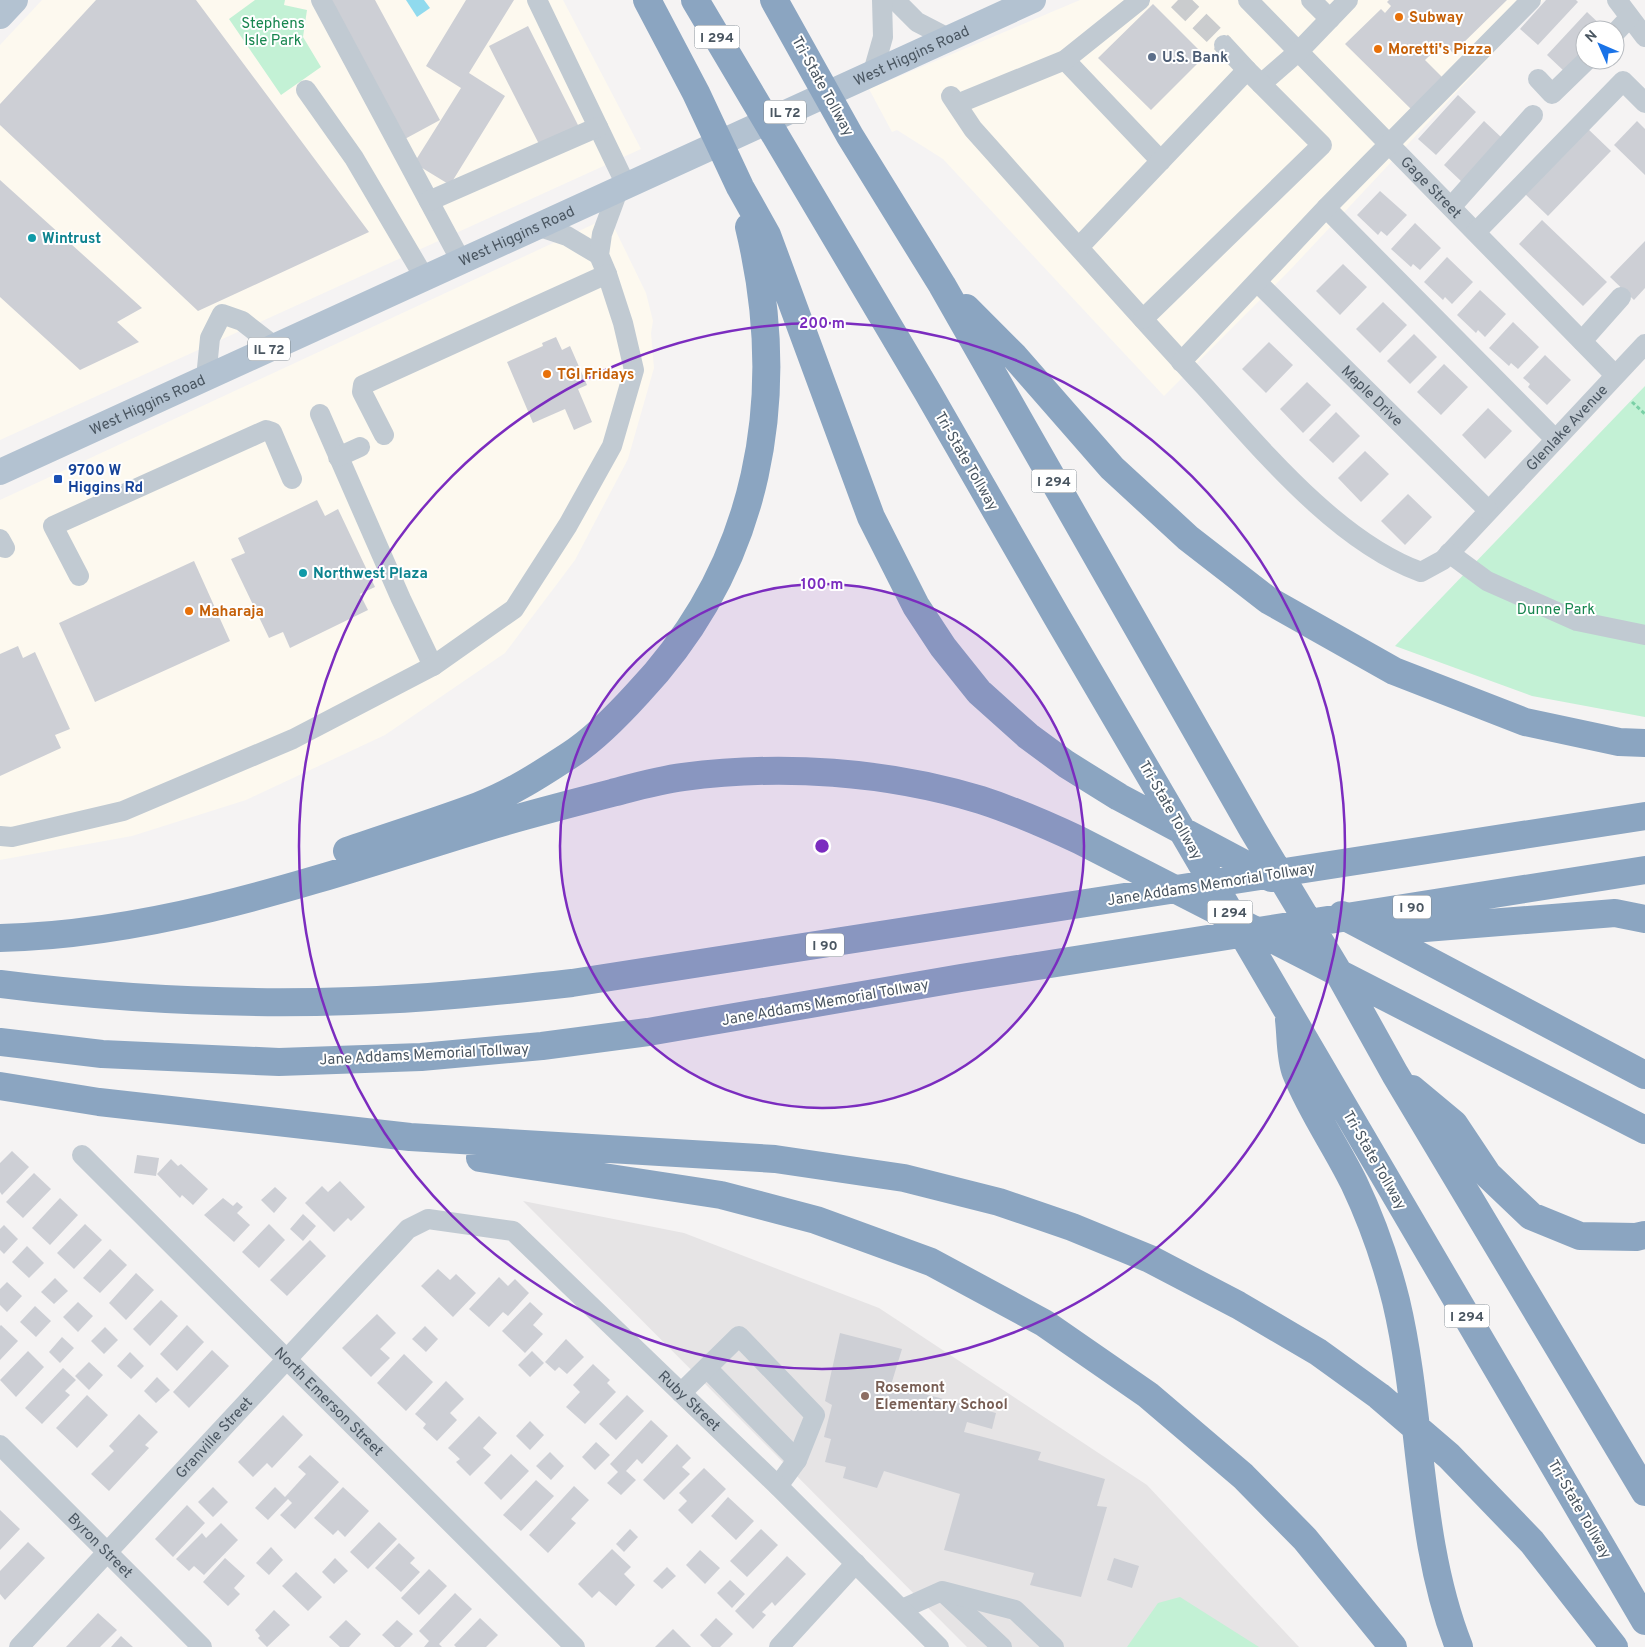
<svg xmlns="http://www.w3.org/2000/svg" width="1645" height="1647" viewBox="0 0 1645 1647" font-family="Overpass,sans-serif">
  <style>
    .commercial { fill: #fdf9ef }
    .education { fill: #e6e4e5 }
    .green { fill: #c3f1d5 }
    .water { fill: #90daee }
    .building { fill: #cdcfd5 }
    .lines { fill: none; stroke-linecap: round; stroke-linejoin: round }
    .minor-tunnel { stroke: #caccce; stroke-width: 20; stroke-dasharray: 20 10; stroke-linecap: butt }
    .path { stroke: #7ad0a6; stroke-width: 3; stroke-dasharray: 4 2.5; stroke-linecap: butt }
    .minor { stroke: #c1cad2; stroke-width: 20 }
    .major { stroke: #b3c2d1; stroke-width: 26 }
    .highway { stroke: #8ba5c1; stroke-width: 28 }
    .ring { fill: none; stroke: #7b2cbf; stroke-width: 2.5 }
    .food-dot { fill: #e8710a; stroke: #fff; stroke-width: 2 }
    .service-dot { fill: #5c6f8a; stroke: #fff; stroke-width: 2 }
    .culture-dot { fill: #0f9aa8; stroke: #fff; stroke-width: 2 }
    .transit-dot { fill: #1a4fb4; stroke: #fff; stroke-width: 2 }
    .education-dot { fill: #8d6e63; stroke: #fff; stroke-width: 2 }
    .labels { text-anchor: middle; stroke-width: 4; stroke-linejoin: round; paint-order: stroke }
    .shield { fill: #fff; stroke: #808990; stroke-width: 1 }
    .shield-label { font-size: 14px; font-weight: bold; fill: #4a5661 }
    .food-label { font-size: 15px; font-weight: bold; fill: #c56008; stroke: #fff; text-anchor: start }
    .park-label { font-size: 15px; fill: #17864f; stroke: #fff }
    .street-label { font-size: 15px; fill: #4a5661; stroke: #fff }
    .service-label { font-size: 15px; font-weight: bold; fill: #4e5e75; stroke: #fff; text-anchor: start }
    .culture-label { font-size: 15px; font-weight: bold; fill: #0d838f; stroke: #fff; text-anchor: start }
    .transit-label { font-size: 15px; font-weight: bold; fill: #164399; stroke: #fff; text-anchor: start }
    .education-label { font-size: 15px; font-weight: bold; fill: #785e54; stroke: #fff; text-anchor: start }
    .centre { fill: #7b2cbf; stroke: #fff; stroke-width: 2.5 }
    .ring-label { font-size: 15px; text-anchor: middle; font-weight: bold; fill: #7b2cbf; stroke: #fff; stroke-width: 4; stroke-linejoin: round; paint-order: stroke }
  </style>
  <rect width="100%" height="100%" fill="#f5f3f3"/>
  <!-- commercial -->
  <path class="commercial" d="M42,0h521l78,149 -641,291v-395z
    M1080,0h463l-253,270 -126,126 -221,-237 -46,-29 -5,2 -23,-43z
    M609,217l37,76 7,28 -2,12 3,35 -26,91 -53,101 -70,93 -120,82 -139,65 -114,36 -132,24v-360z"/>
  <!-- education -->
  <path class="education" d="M523,1201l161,32 195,75 268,177 152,162h-332z"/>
  <!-- green -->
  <path class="green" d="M255,0h30l-1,5 23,5 -4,27 18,30 -40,28 -52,-76z
    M1645,386v331l-113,-21 -137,-50z
    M1180,1597l79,50h-132l31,-44z"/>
  <!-- water -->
  <path class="water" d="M406,0h18l6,8 -13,9z"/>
  <!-- building -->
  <path class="building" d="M96,0h100l173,232 -171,79 -198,-186v-21z
    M326,0h49l65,120 -37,20z
    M466,0h48l-45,73 36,23 -55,89 -36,-22 47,-75 -35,-22z
    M1389,0h118l-54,53 -10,-10 -18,17 21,21 -31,32 -70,-69 36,-35 4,4 6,-7 -4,-4z
    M1546,0h30l2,2 -40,43 -18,-16z
    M1153,4l52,52 -54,54 -53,-52z
    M1587,12l18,17 -20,1v21l-20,21 -18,-17z
    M528,26l51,101 -39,19 -51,-100z
    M1458,95l18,17 -40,43 -18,-16z
    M1484,121l18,17 -40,44 -18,-17z
    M1637,121l8,8v46l-31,-30z
    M1587,128l24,23 -63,65 -24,-23z
    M0,180l142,128 -25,14 22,20 -59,28 -80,-73z
    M1380,191l27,24 -20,21 -6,-5 -3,4 -21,-20z
    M1542,220l65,62 -24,24 -64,-62z
    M1415,223l26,25 -21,22 -7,-6 -2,3 -20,-18z
    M1645,241v47l-11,12 -24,-23z
    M1447,257l26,25 -21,22 -7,-7 -2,3 -19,-18z
    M1343,264l24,23 -27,28 -24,-24z
    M1480,290l26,24 -21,23 -7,-7 -2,3 -19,-18z
    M1383,302l24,23 -27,28 -24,-24z
    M1513,322l26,25 -21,22 -7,-6 -2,3 -20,-18z
    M1414,334l23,23 -27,27 -23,-23z
    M556,337l6,13 8,-4 17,39 -9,4 14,33 -18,8 -9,-21 -32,14 -26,-61 36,-16 -1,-3z
    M1269,342l24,23 -27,28 -24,-24z
    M1545,355l26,25 -24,25 -19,-18 2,-3 -7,-6z
    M1444,364l24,23 -27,28 -24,-23z
    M1307,382l24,23 -28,28 -23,-24z
    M1488,408l24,23 -27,28 -23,-24z
    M1336,412l24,24 -27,27 -24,-23z
    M1365,451l24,23 -28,28 -23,-24z
    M1408,494l24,23 -27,28 -24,-24z
    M317,500l8,16 13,-7 37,78 -15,7 8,16 -78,38 -7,-16 -14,6 -38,-79 14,-6 -7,-15z
    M194,561l36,80 -135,61 -36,-79z
    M18,646l5,12 12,-6 35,77 -15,6 6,13 -61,28v-122z
    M12,1151l17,16 -27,28 -2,-3v-29z
    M137,1155l22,3 -3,18 -22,-3z
    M171,1159l7,7 3,-2 27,25 -15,16 -11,-10 -2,3 -23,-24z
    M34,1173l17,16 -28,29 -17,-16z
    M340,1181l25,26 -14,14 -3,-3 -14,14 -29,-29 17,-17 6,6z
    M275,1187l12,11 -13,15 -13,-13z
    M60,1198l18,17 -28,30 -18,-17z
    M223,1198l10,8 4,-4 6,5 -6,6 13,12 -16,17 -30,-27z
    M303,1214l13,12 -13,15 -13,-12z
    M85,1224l17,16 -28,29 -17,-16z
    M269,1224l16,16 -26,28 -17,-16z
    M4,1225l14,14 -14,15 -4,-4v-21z
    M310,1240l16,16 -39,40 -17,-16z
    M27,1246l17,17 -15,15 -17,-16z
    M110,1249l17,16 -27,28 -17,-15z
    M438,1269l12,11 6,-6 20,19 -23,24 -32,-31z
    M136,1273l18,17 -28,30 -17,-17z
    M499,1277l9,9 7,-7 14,14 -21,23 -5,-4 -14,15 -20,-18z
    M55,1278l13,13 -14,13 -13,-12z
    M7,1282l15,14 -15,16 -7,-7v-16z
    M161,1300l17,16 -28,30 -17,-17z
    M78,1302l15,14 -15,16 -15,-15z
    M530,1302l13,12 -10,11 10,9 -18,19 -23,-22z
    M35,1306l16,15 -15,16 -16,-15z
    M377,1314l19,19 -16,16 10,9 -19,19 -29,-29z
    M1,1325l17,16 -18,19v-34z
    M187,1325l17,17 -27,29 -17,-17z
    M425,1326l13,13 -12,13 -14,-13z
    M105,1327l13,13 -14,14 -13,-13z
    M840,1333l62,16 -11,36 105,28 -4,16 -25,-7 -3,10 77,20 -3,8 67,19 -8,27 10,1 -26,90 -51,-12 4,-12 -90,-23 16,-56 -76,-23 -7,17 -34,-10 3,-11 -21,-5 6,-23 -7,-2 8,-32 -7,-4z
    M62,1337l12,11 -14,15 -11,-11z
    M566,1339l18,18 -17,17 -8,-7 -4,4 -10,-9z
    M212,1350l17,16 -40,42 -16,-16z
    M28,1351l16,16 -28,30 -16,-17z
    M532,1351l12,12 -14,14 -12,-12z
    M130,1352l14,14 -13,13 -14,-13z
    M404,1354l29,28 -27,29 -29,-28z
    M89,1362l14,13 -14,15 -14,-14z
    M593,1364l17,16 -3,3 9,9 -31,32 -19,-17 14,-15 -7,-7z
    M63,1368l13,12 -11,11 5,4 -28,29 -17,-16z
    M157,1377l13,13 -14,13 -12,-12z
    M446,1381l18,18 -14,14 7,7 -20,21 -14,-13 3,-4 -11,-10z
    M87,1395l21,20 -31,33 -21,-20z
    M627,1395l17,16 -28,29 -17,-16z
    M139,1414l19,18 -13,13 4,3 -40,43 -18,-17 23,-23 -5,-5z
    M283,1415l20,20 -31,33 -5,-5 -14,14 -15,-15z
    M479,1416l18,17 -14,15 8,7 -21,21 -14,-14 4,-3 -12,-11z
    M651,1420l17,16 -26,28 -5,-5 -11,12 10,9 -15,15 -14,-12 11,-11 -8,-8z
    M530,1421l14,14 -14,15 -14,-14z
    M596,1442l14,13 -15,15 -13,-13z
    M677,1444l14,14 -9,9 8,7 -26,26 -21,-20z
    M550,1452l14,14 -13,14 -15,-14z
    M511,1454l18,17 -28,29 -17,-17z
    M310,1455l29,27 -44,47 -15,-14 12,-12 -4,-4 -20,21 -13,-12 20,-21 10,10 21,-23 -8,-7z
    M704,1468l22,21 -34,35 -14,-14 9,-9 -8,-8z
    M536,1480l18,16 -33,35 -18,-16z
    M574,1486l15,14 -18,19 5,4 -28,30 -19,-18z
    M213,1487l15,15 -15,15 -15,-15z
    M343,1487l26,24 -24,26 -7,-7 -5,5 -19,-17z
    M728,1497l26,24 -18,19 -25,-24z
    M187,1505l18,18 -32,34 -18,-18z
    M0,1510l20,19 -20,21z
    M379,1522l18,17 -29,30 -18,-17z
    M221,1523l17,17 -34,35 -10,-9 -5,5 -13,-12 26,-26 4,5z
    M630,1529l8,8 -14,15 -8,-8z
    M761,1529l17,16 -31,32 -17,-16z
    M28,1542l17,16 -40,42 -5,-6v-23z
    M399,1543l16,15 -5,5 10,9 -19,20 -26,-24z
    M271,1547l12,13 -14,15 -13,-12z
    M612,1549l19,18 -7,7 11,11 -19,21 -17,-15 -7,7 -14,-14z
    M700,1550l20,18 -15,16 -19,-19z
    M787,1556l19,18 -31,32 -3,-4 -10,10 4,3 -13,14 -18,-18z
    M225,1558l20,18 -11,12 6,6 -12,12 -25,-24z
    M335,1558l13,13 -14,13 -12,-12z
    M1114,1558l25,8 -7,22 -25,-8z
    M667,1567l9,9 -14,13 -9,-8z
    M429,1569l18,17 -28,29 -18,-17z
    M296,1572l26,25 -14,14 -26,-25z
    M730,1580l15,14 -13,14 -15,-15z
    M455,1593l17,16 -33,35 3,3h-18l5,-6 -10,-10z
    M274,1610l16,15 -23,22 -9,-9 2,-2 -5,-6z
    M98,1613l19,17 -17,17h-34z
    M480,1618l18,17 -12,12h-30l-2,-2z
    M716,1618l17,16 -13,13h-8l-12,-12z
    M346,1620l15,14 -12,13h-9l-11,-10z
    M397,1620l16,14 -13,13h-5l-13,-12z
    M673,1629l18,18h-36z
    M121,1636l12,11h-22z"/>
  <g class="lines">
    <!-- minor-tunnel -->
    <path class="minor-tunnel" d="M1178,0l46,45"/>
    <!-- path -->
    <path class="path" d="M1632,402l13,12"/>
    <!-- minor -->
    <g class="minor">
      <path d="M321,0l140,261"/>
      <path d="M537,0l89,185"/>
      <path d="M895,0l22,22 31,16"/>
      <path id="s1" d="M1248,0l367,375"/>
      <path d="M1311,0l19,19"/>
      <path d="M1617,0l28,37"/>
      <path d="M1615,33l14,-15"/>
      <path d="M1224,45l23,25"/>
      <path d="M1065,60l96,101"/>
      <path d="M873,72l10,-35 -1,-37"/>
      <path d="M1538,79l14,15 35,-34"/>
      <path d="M1261,84l38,-33 49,-51"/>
      <path d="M306,90l48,68 70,119"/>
      <path id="s2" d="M951,96l22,33c77,86 153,173 232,258 58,64 133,155 216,185l22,-12 202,-216"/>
      <path d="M957,104l108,-44 75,-60"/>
      <path d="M429,201l169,-74"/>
      <path d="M1451,207l82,-92"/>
      <path d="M1326,208l229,231"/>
      <path d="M537,226l30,10 32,19"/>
      <path d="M1476,232l147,-151 22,22"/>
      <path d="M1079,247l168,-177 75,75 -179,174"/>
      <path d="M607,274l-8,-19 3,-21 17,-46"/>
      <path id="s3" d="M1257,282l231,228"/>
      <path d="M1582,341l39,-44"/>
      <path d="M1181,362l145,-154 205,-208"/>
      <path d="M206,378l4,-40 12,-24 20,7 32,25"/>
      <path d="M320,414l81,185 32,67"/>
      <path d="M338,457l22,-10"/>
      <path d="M0,539l5,9"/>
      <path d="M1449,553l38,28 90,40 68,14"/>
      <path d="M79,576l-26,-50 213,-96 6,2 20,47"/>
      <path d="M0,836l12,1 111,-26 170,-72 140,-73 81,-57 54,-84 44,-79 22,-76 -11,-47 -16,-49 -244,111 -1,7 22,43"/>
      <path id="s4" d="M82,1155l493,492"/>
      <path d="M707,1368l90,92"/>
      <path d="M681,1393l58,-57 76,79 -18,45 -19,26"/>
      <path id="s5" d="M0,1445l202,202"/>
      <path d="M944,1593l58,54"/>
      <path d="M902,1609l40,-18 73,19 39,37"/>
      <path id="s6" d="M19,1647l389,-418 20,-10 85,12 265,255 161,161"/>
      <path d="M779,1647l77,-84"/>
    </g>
    <!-- major -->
    <g class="major">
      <path d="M0,16l15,-16"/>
      <path id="s7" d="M0,472l1033,-472"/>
    </g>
    <!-- highway -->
    <path class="highway" d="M647,0l49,93 44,94 27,48 104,282 45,89 27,41 36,45 49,44 38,28 53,33 152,81
      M695,0l232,391 130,226 588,1004
      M774,0l76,136 92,149 311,545 84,140 58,104 250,418
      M966,308l48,48 98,112 76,70 80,62 126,71 131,51 94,20 26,1
      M347,851c43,-15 88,-29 131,-45 32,-12 63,-32 92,-51 25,-16 48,-40 68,-62 122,-129 152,-296 111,-466
      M1342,915l303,160
      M1375,932l240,-19 30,6
      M0,938c165,-4 326,-62 483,-110 43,-13 86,-24 129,-35 23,-6 47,-13 71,-16 98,-13 203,-6 298,23 34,11 66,25 98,40l566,290
      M0,984c117,15 234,21 352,17 74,-2 147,-10 220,-18l1073,-167
      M1289,1020c2,16 1,38 7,53 15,38 40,73 58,110 18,38 32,78 42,118 27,114 20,237 63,346
      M0,1042l102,12 177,8 142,-5 121,-11 106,-14 313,-54 684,-108
      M0,1086l99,16 311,35 365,22 129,19 95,24 73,25 78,32 88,46 80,47 61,44 70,60 83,86 82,105
      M1412,1089l42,35 34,51 43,41 49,20 56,1 9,-2
      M480,1158l241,37 95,25 115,42 113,61 104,72 95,81 62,63 88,108"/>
  </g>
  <!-- distance rings -->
  <circle cx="822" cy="846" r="262" fill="#7b2cbf" fill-opacity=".12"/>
  <g class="ring">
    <circle cx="822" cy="846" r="262"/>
    <circle cx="822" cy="846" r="523"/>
  </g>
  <!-- markers -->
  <g class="food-dot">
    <circle cx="1399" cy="17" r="5"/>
    <circle cx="1378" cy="49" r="5"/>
    <circle cx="547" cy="374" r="5"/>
    <circle cx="189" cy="611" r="5"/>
  </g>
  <circle class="service-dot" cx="1152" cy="57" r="5"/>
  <g class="culture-dot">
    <circle cx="32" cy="238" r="5"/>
    <circle cx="303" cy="573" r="5"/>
  </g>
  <rect class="transit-dot" x="53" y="474" width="10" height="10" rx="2.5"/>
  <circle class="education-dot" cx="865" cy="1396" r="5"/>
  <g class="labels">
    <!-- shield labels -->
    <g class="shield">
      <rect x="694.5" y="25.5" width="45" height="23" rx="4"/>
      <rect x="764" y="100.5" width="42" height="23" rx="4"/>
      <rect x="248" y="337.5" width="42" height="23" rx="4"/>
      <rect x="1031.5" y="469.5" width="45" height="23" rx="4"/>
      <rect x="1393" y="895.5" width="38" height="23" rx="4"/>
      <rect x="1207.5" y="900.5" width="45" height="23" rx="4"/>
      <rect x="806" y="933.5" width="38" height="23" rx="4"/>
      <rect x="1444.5" y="1304.5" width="45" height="23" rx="4"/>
    </g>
    <g class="shield-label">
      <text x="717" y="42">I 294</text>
      <text x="785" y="117">IL 72</text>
      <text x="269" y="354">IL 72</text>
      <text x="1054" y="486">I 294</text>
      <text x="1412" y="912">I 90</text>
      <text x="1230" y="917">I 294</text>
      <text x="825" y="950">I 90</text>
      <text x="1467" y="1321">I 294</text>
    </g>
    <!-- food labels -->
    <g class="food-label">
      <text x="1409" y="22">Subway</text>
      <text x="1388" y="54">Moretti's Pizza</text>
      <text x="557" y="379">TGI Fridays</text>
      <text x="199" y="616">Maharaja</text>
    </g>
    <!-- park labels -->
    <g class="park-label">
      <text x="273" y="28">Stephens<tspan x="273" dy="17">Isle Park</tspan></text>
      <text x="1556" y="614">Dunne Park</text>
    </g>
    <!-- street labels -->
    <g class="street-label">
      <text dy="5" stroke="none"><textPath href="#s7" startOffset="1002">West Higgins Road</textPath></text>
      <text transform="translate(823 86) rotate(61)" y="5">Tri-State Tollway</text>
      <text dy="5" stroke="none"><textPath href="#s1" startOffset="262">Gage Street</textPath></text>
      <text dy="5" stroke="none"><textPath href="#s7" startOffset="568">West Higgins Road</textPath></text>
      <text dy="5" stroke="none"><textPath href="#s3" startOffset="162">Maple Drive</textPath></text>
      <text dy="5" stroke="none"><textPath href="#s7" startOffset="162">West Higgins Road</textPath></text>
      <text dy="5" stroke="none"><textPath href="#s2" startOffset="880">Glenlake Avenue</textPath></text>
      <text transform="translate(967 461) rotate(60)" y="5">Tri-State Tollway</text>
      <text transform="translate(1171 810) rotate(60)" y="5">Tri-State Tollway</text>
      <text transform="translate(1211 884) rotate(-9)" y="5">Jane Addams Memorial Tollway</text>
      <text transform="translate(825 1002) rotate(-10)" y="5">Jane Addams Memorial Tollway</text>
      <text transform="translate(424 1054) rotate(-3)" y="5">Jane Addams Memorial Tollway</text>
      <text transform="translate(1375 1160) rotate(60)" y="5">Tri-State Tollway</text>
      <text dy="5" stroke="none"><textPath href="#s4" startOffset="349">North Emerson Street</textPath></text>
      <text dy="5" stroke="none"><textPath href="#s6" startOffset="924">Ruby Street</textPath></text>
      <text dy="5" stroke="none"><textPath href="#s6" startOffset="286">Granville Street</textPath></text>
      <text transform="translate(1580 1509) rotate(60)" y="5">Tri-State Tollway</text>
      <text dy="5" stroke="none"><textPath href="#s5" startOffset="142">Byron Street</textPath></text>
    </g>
    <!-- service labels -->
    <g class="service-label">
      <text x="1162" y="62">U.S. Bank</text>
    </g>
    <!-- culture labels -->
    <g class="culture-label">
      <text x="42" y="243">Wintrust</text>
      <text x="313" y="578">Northwest Plaza</text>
    </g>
    <!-- transit labels -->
    <g class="transit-label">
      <text x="68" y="475">9700 W<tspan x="68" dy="17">Higgins Rd</tspan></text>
    </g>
    <!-- education labels -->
    <g class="education-label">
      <text x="875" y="1392">Rosemont<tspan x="875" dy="17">Elementary School</tspan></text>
    </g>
  </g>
  <circle cx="822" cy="846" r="8" class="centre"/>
  <g class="ring-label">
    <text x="822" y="328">200 m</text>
    <text x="822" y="589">100 m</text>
  </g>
  <!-- north arrow -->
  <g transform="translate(1600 45) rotate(315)"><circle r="24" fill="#ffffff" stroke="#b7bbc0"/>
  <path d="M0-4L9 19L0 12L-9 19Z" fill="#1a73e8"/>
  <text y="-8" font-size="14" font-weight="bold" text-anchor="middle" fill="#4a5661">N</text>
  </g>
</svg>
